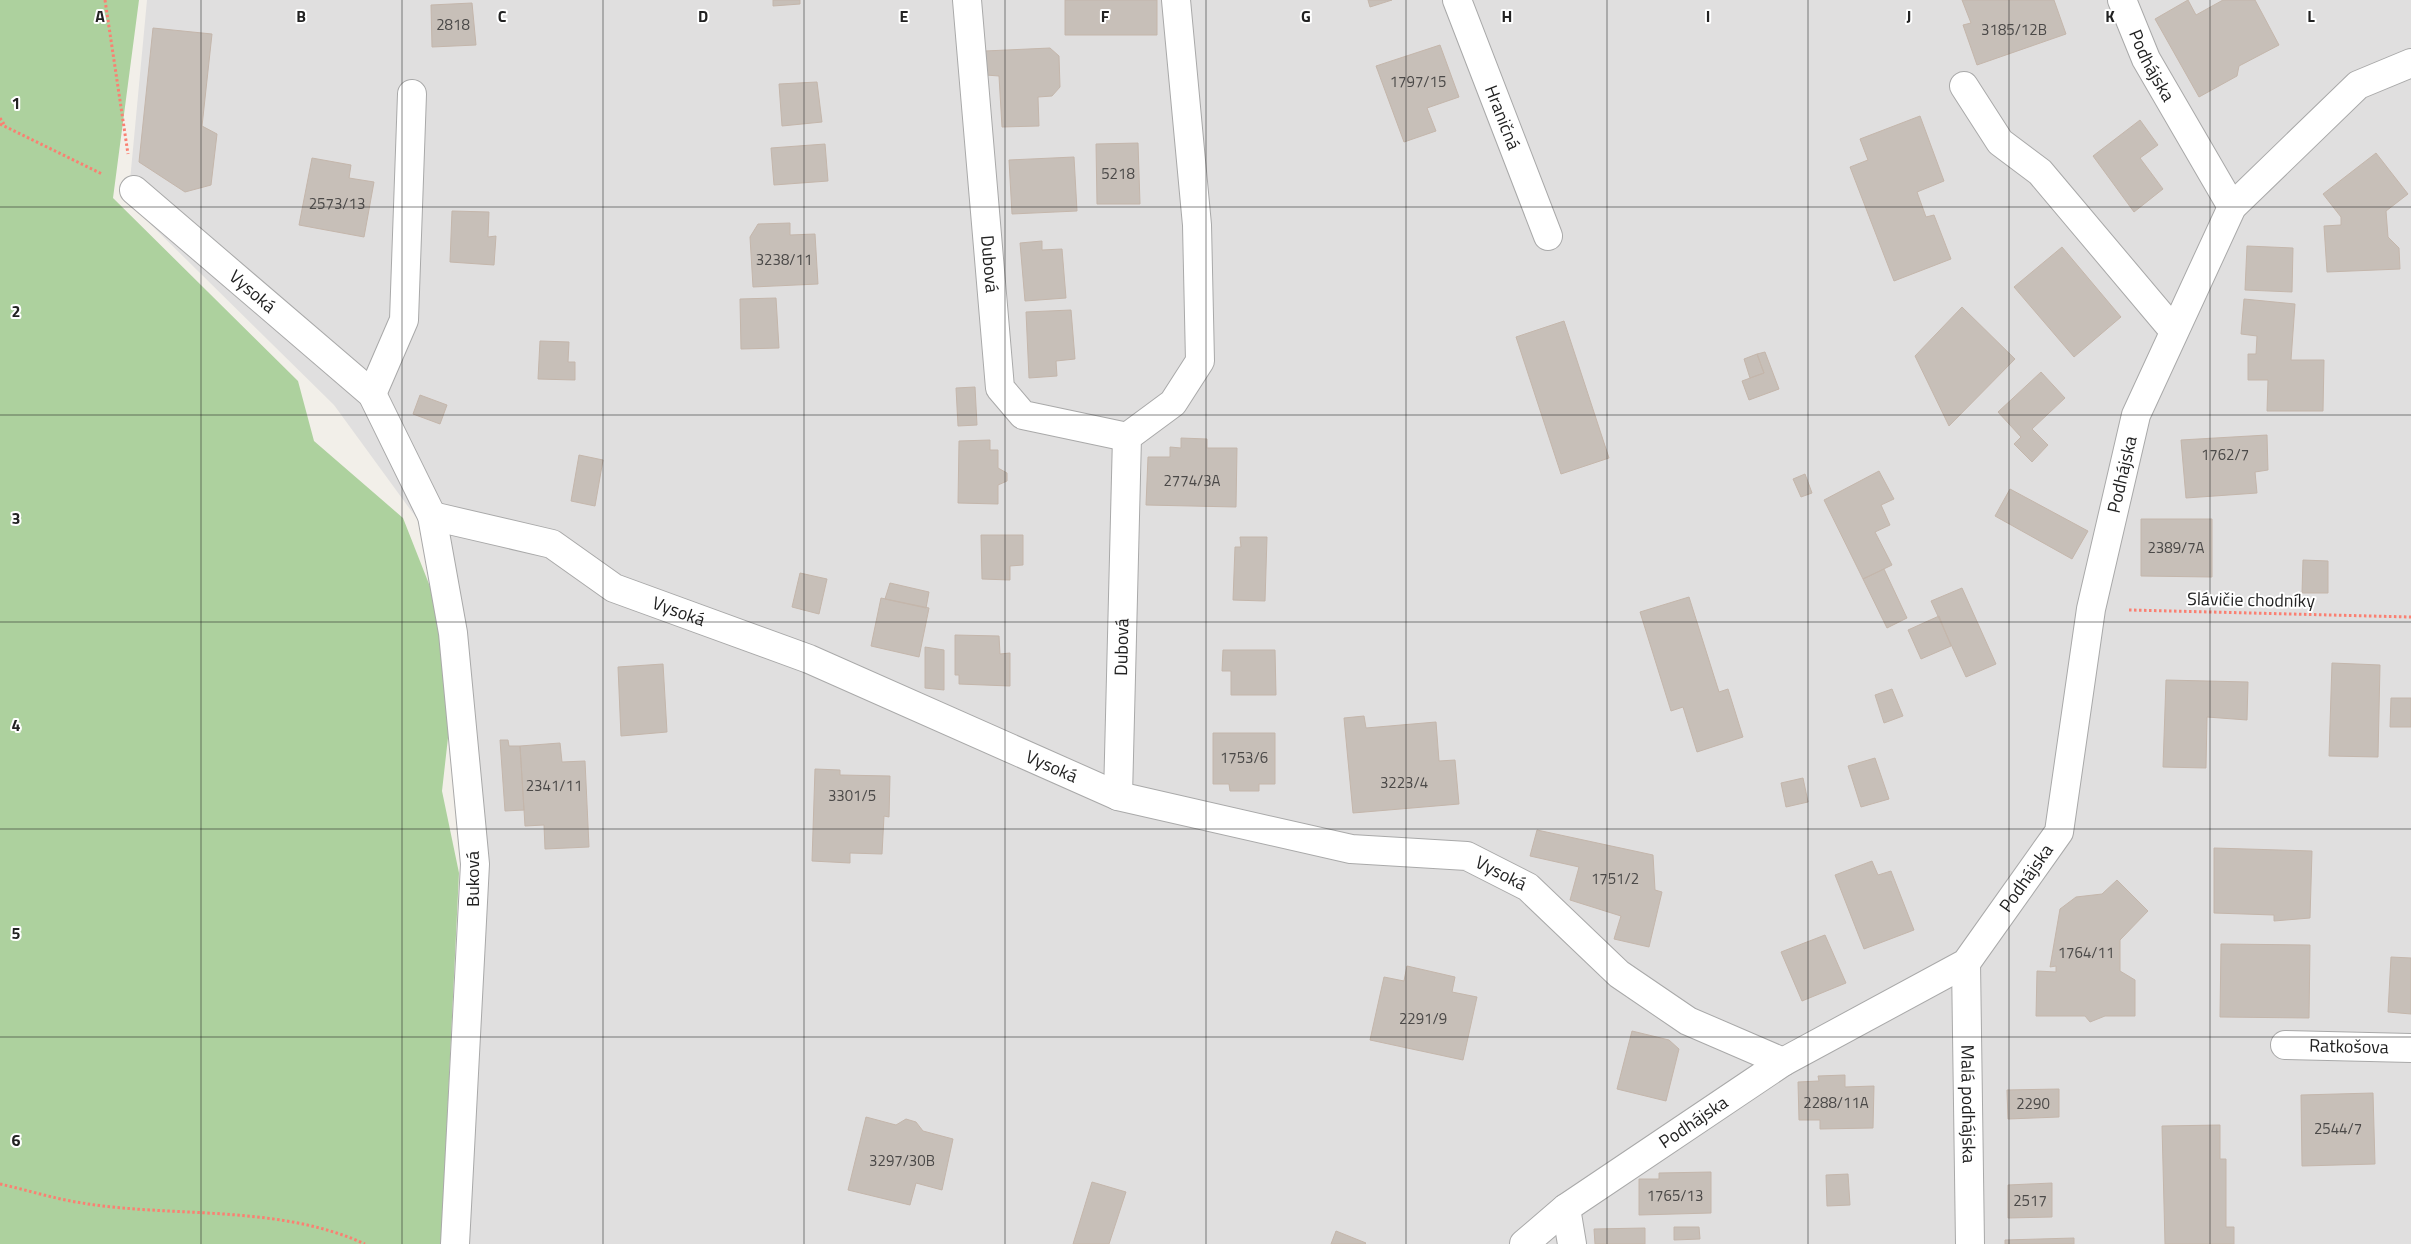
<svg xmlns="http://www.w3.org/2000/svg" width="2411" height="1244" viewBox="0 0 2411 1244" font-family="'Titillium Web',sans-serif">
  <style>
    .residential { fill: #e0dfdf }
    .forest { fill: #add19e }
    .building { fill: #c7bfb8; stroke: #c4b6ab }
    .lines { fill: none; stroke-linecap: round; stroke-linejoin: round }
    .street-casing { stroke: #a9a9a9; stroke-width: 30 }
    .path { stroke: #fa8072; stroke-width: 3; stroke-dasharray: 2.5 2.5; stroke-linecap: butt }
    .street { stroke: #fff; stroke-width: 28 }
    .grid { fill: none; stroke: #222; stroke-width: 1; stroke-opacity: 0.55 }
    .labels { text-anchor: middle; stroke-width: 4; stroke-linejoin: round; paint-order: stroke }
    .number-label { font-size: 15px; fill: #4b4948 }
    .street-label { font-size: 18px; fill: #222; stroke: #fff }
    .grid-label { font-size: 16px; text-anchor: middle; font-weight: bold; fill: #222; stroke: #fff; stroke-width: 4; stroke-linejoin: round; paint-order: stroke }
  </style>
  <rect width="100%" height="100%" fill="#f2efe9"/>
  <!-- residential -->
  <path class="residential" d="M147,0h2264v1244h-1960l15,-385 -43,-332 -89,-122 -206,-203z"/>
  <!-- forest -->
  <path class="forest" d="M0,0h139l-26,198 185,183 16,60 89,77 37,94 11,99 -9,80 17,82 -18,371h-441z"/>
  <!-- building -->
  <path class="building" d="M773,0h27v4l-27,2z
    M1065,0h92v35h-92z
    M1368,0h24l-22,7z
    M1962,0h92l12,34 -89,31 -14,-40 8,-2z
    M2188,0l8,15 27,-15h32l24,45 -40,21 -2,10 -38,21 -44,-78z
    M472,3l4,42 -44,2 -1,-42z
    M153,28l59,6 -10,92 15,8 -6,51 -26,7 -46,-30z
    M1440,45l19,52 -32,11 9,23 -32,11 -28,-76z
    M1050,48l9,8 1,31 -8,9 -14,1 1,29 -37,1 -3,-51 -13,-1 -1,-24z
    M817,82l5,40 -40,4 -3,-42z
    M1920,116l24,65 -27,11 9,25 8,-2 17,44 -57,22 -44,-114 18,-7 -8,-21z
    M2140,120l18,25 -18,13 23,31 -29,23 -41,-56z
    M1138,143l2,61h-43l-1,-60z
    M825,144l3,37 -54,4 -3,-37z
    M2376,153l32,41 -22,17 2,26 11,11 1,21 -73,3 -3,-46 17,-1v-8l-18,-23z
    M1074,157l3,54 -65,3 -3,-54z
    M312,158l39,7 -2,13 25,4 -10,55 -65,-12z
    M452,211l37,1 -1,25 8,-1 -2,29 -44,-3z
    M790,223v12l25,-1 3,50 -65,3 -3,-50 8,-13z
    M1042,241v9l20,-1 4,49 -41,3 -5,-58z
    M2247,246l46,2 -1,44 -47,-2z
    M2062,247l59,70 -47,40 -60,-70z
    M776,298l3,50 -38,1 -1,-50z
    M2244,299l51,5 -4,56h33l-1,51h-56l1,-31h-20v-26h8l1,-18 -16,-2z
    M1962,307l53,52 -66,67 -34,-70z
    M1071,310l4,49 -19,2 1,15 -28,2 -3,-66z
    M1564,321l45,137 -48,16 -45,-137z
    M540,341l29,1 -1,20h7v18l-37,-1z
    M1765,352l14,37 -30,11 -7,-19 22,-8 -7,-19z
    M1757,354l7,19 -14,5 -6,-19z
    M2041,372l24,26 -33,31 16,16 -16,17 -18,-18 7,-7 -23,-25z
    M975,387l2,38 -19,1 -2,-38z
    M420,395l27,10 -7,19 -27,-10z
    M2267,435l1,35 -13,2 2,21 -71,5 -5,-58z
    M1181,438l26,1v9h30l-1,59 -90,-2 2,-48h22v-10l11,1z
    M990,440v10h8v18l9,5v8l-9,4v19l-40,-1 1,-62z
    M579,455l24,5 -8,46 -24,-5z
    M1879,471l15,28 -13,6 9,20 -15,7 17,33 -29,14 -39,-79z
    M1805,474l7,19 -11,4 -8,-18z
    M2010,489l78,42 -16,28 -77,-43z
    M2141,519h71v58l-71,-1z
    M981,535h42v30l-13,1v14l-28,-1z
    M1240,537h27l-2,64 -32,-1 2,-53h6z
    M2303,560l25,1v32h-26z
    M1884,569l23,49 -20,10 -24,-49z
    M800,573l27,6 -8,35 -27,-7z
    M890,583l39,9 -3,16 -41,-9z
    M1962,588l34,76 -30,13 -35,-76z
    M1689,597l30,95 9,-3 15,48 -46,15 -14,-45 -12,4 -31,-99z
    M881,598l48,10 -10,49 -48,-11z
    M1939,616l12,30 -30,13 -13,-29z
    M955,635l44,1 1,18 10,-1v33l-51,-2v-9h-4z
    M925,647l19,3v40l-19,-2z
    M1223,650h52l1,45h-45v-24h-9z
    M2332,663l48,2 -2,92 -49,-1z
    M663,664l4,68 -46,4 -3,-69z
    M2166,680l82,2 -1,38 -40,-3 -1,51 -43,-1z
    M1892,689l11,27 -19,7 -9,-28z
    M2391,698h20v29h-21z
    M1364,716l2,12 70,-6 3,39 16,-1 4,44 -106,9 -9,-95z
    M1213,733h62v51h-16v7h-29l-1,-7h-16z
    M500,740h8l1,6h11l4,64 -19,1z
    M560,743l2,19 23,-1 4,86 -44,2 -1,-24 -19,1 -5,-80z
    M1875,758l14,41 -28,8 -13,-41z
    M815,769l25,1v5l50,1 -1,41 -5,-1 -2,38 -32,-1v10l-38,-2z
    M1803,778l5,24 -22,5 -5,-24z
    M1537,830l116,25 2,35 7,2 -13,55 -35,-8 7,-23 -51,-16 9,-33 -49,-11z
    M2214,848l98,3 -2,67 -36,3v-6l-60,-2z
    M1872,861l6,14 13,-4 23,59 -50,19 -29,-74z
    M2117,880l31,31 -28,29v31l15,9v36h-30l-15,6 -5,-6h-49l1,-45 19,1v-6l-6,1 10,-58 16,-12 26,-3z
    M1825,935l21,48 -44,18 -21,-49z
    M2221,944l89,1 -1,73 -89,-1z
    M2391,957l20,1v56l-23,-2z
    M1407,966l48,11 -3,15 25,5 -14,63 -93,-20 14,-63 20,4z
    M1632,1031l37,9 10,9 -13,52 -49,-12z
    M1845,1075v12l29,-1 -1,42 -53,1v-9h-21l-1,-38 21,-1 -1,-5z
    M2059,1089v28l-51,2 -1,-29z
    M2373,1093l2,71 -73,2 -1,-71z
    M866,1117l30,8 10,-6 10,3 7,9 30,8 -11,51 -26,-7 -6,22 -62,-15z
    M2220,1125v34h6v68h8v17h-69l-3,-118z
    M1711,1172v41l-72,2v-36h20v-6z
    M1848,1174l2,31 -23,1 -1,-31z
    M1092,1182l34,10 -17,52h-36z
    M2052,1183v34l-44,1v-33z
    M1674,1227h25l1,12 -26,1z
    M1645,1228v16h-50l-1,-15z
    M1336,1231l30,12 -1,1h-34z
    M2074,1238v6h-69v-4z"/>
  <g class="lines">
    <!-- street casing -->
    <g class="street-casing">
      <g id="street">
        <path id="s1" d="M967,0l33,388 23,27 104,22"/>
        <path id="s2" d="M1457,0l91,236"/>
        <path id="s3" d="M2122,0l24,59 86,148"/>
        <path d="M1964,86l36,56 40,30 134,159"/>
        <path id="s4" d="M134,190l238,204 60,122 21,117 22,231 -20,380"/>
        <path d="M372,394l32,-74 8,-226"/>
        <path id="s5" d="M432,516l120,28 62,44 195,71 309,137 233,53 116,7 61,31 91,87 69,47 95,41"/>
        <path id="s6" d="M1118,796l9,-359 46,-34 27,-42 -3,-136 -21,-225"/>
        <path id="s7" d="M1966,963l4,281"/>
        <path id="s8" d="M2285,1045l126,3"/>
        <path d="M1566,1208l6,36"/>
        <path id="s9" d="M1524,1244l42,-36 217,-146 183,-99 93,-131 32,-223 45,-194 96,-208 126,-122 53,-22"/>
      </g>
    </g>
    <!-- path -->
    <path class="path" d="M105,0l23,154
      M0,118l4,6
      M0,124l102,50
      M2129,610l282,7
      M0,1184c27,6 55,15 82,19 91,15 196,1 283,41"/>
    <!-- street -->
    <use href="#street" class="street"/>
  </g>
  <!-- grid -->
  <path class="grid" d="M201,0v1244M402,0v1244M603,0v1244M804,0v1244M1005,0v1244M1206,0v1244M1406,0v1244M1607,0v1244M1808,0v1244M2009,0v1244M2210,0v1244M0,207h2411M0,415h2411M0,622h2411M0,829h2411M0,1037h2411"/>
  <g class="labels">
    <!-- number labels -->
    <g class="number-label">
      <text x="453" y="30">2818</text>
      <text x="2014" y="35">3185/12B</text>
      <text x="1418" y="87">1797/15</text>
      <text x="1118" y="179">5218</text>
      <text x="337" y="209">2573/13</text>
      <text x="784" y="265">3238/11</text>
      <text x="2225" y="460">1762/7</text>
      <text x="1192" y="486">2774/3A</text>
      <text x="2176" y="553">2389/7A</text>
      <text x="1244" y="763">1753/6</text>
      <text x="1404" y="788">3223/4</text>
      <text x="554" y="791">2341/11</text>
      <text x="852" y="801">3301/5</text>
      <text x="1615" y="884">1751/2</text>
      <text x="2086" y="958">1764/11</text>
      <text x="1423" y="1024">2291/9</text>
      <text x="1836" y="1108">2288/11A</text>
      <text x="2033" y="1109">2290</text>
      <text x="2338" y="1134">2544/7</text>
      <text x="902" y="1166">3297/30B</text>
      <text x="1675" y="1201">1765/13</text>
      <text x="2030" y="1206">2517</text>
    </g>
    <!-- street labels -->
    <g class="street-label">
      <text dy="6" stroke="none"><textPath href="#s3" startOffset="72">Podhájska</textPath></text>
      <text dy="6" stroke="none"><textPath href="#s2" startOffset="126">Hraničná</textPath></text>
      <text dy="6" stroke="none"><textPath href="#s1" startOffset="265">Dubová</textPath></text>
      <text dy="6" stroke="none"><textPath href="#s4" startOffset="156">Vysoká</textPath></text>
      <text dy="6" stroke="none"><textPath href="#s9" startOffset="1049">Podhájska</textPath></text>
      <text transform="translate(2251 600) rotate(1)" y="6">Slávičie chodníky</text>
      <text dy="6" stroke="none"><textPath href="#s5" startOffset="268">Vysoká</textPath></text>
      <text dy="6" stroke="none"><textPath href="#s6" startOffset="149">Dubová</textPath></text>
      <text dy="6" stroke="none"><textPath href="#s5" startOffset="672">Vysoká</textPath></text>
      <text dy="6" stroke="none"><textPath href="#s5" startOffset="1138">Vysoká</textPath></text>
      <text dy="6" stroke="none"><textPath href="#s9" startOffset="629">Podhájska</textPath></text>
      <text transform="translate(473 879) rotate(-90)" y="6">Buková</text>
      <text dy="6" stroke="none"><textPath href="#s8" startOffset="64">Ratkošova</textPath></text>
      <text dy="6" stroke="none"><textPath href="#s7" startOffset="141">Malá podhájska</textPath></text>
      <text dy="6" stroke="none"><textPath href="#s9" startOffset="209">Podhájska</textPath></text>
    </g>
  </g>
  <g class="grid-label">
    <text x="100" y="22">A</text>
    <text x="301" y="22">B</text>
    <text x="502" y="22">C</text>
    <text x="703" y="22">D</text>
    <text x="904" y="22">E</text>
    <text x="1105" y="22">F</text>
    <text x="1306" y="22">G</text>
    <text x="1507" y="22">H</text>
    <text x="1708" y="22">I</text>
    <text x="1909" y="22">J</text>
    <text x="2110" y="22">K</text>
    <text x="2311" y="22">L</text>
    <text x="16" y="109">1</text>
    <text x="16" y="317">2</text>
    <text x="16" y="524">3</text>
    <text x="16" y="731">4</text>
    <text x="16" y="939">5</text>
    <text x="16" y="1146">6</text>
  </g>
</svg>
